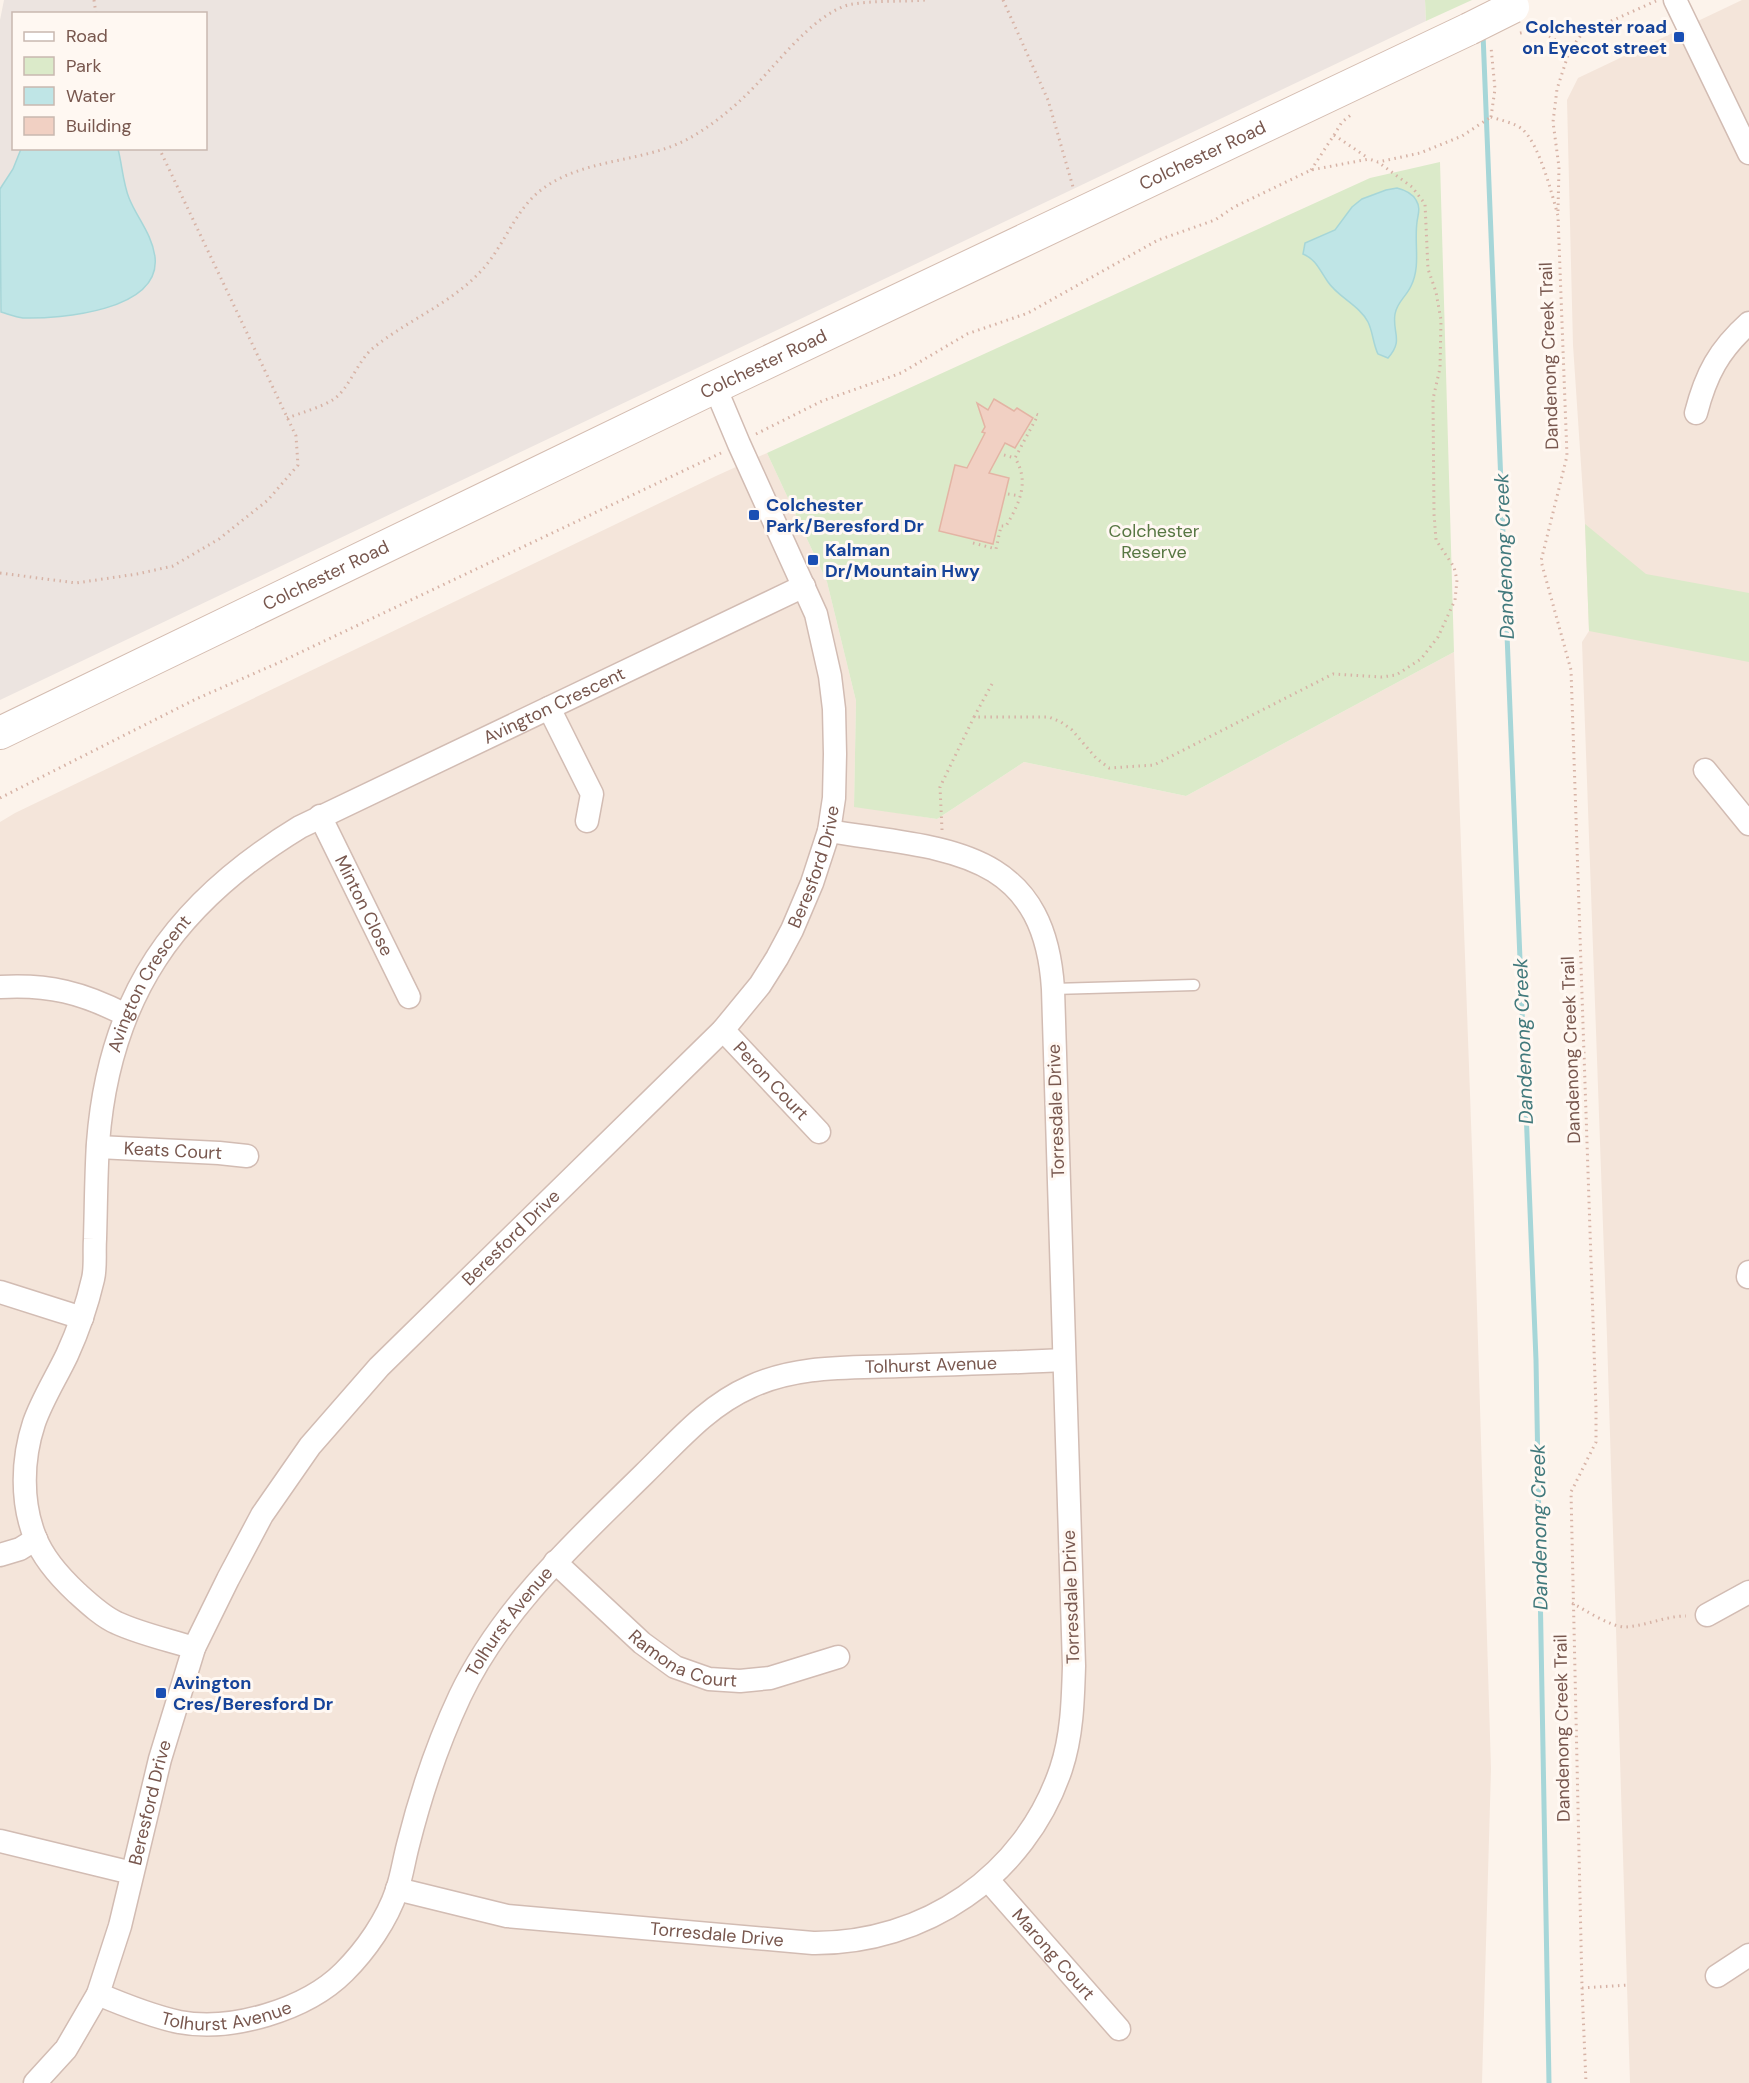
<svg xmlns="http://www.w3.org/2000/svg" width="1749" height="2083" viewBox="0 0 1749 2083" font-family="'DM Sans',sans-serif">
  <style>
    .residential { fill: #f4e5da }
    .industrial { fill: #ece4e0; fill-rule: evenodd }
    .green { fill: #dbeac9 }
    .water { fill: #bfe5e6; stroke: #a6d6d8; stroke-width: 1.5 }
    .lines { fill: none; stroke-linecap: round; stroke-linejoin: round }
    .stream { stroke: #a6d6d8; stroke-width: 5 }
    .building { fill: #f1d0c3; stroke: #e3b4a4; stroke-width: 1.5 }
    .lane-casing { stroke: #d2bcb3; stroke-width: 13 }
    .street-casing { stroke: #d2bcb3; stroke-width: 25 }
    .secondary-casing { stroke: #d4bcb0; stroke-width: 34 }
    .path { stroke: #d7b3a6; stroke-width: 3; stroke-dasharray: 1.5 4.5; stroke-linecap: butt }
    .lane { stroke: #fff; stroke-width: 10 }
    .street { stroke: #fff; stroke-width: 22 }
    .secondary { stroke: #fff; stroke-width: 32 }
    .secondary-bridge-casing { stroke: #d4bcb0; stroke-width: 34; stroke-linecap: butt }
    .secondary-bridge { stroke: #fff; stroke-width: 32 }
    .transit-dot { fill: #1a4fb4; stroke: #fff8f2; stroke-width: 2 }
    .labels { text-anchor: middle; stroke-width: 6; stroke-linejoin: round; paint-order: stroke }
    .transit-label { font-size: 18px; font-weight: bold; fill: #164399; stroke: #fff8f2; text-anchor: start }
    .street-label { font-size: 18px; fill: #78574e; stroke: #fff8f2 }
    .park-label { font-size: 18px; fill: #587743; stroke: #fff8f2 }
    .water-label { font-size: 20px; font-style: italic; fill: #41797c; stroke: #fff8f2 }
  </style>
  <rect width="100%" height="100%" fill="#fcf3eb"/>
  <!-- residential -->
  <path class="residential" d="M1742,0h7v2083h-119l-23,-746 -25,-695 7,-11 -4,-107 -12,-179 -6,-245 11,-22z
    M767,453l60,129 29,119 -2,105 83,13 87,-57 162,34 268,-144 19,525 18,592 -9,314h-1482v-1261l15,-9 701,-337z"/>
  <!-- industrial -->
  <path class="industrial" d="M4,0h1421l1,21 -1426,679v-680zM14,14h192v134h-192z"/>
  <!-- green -->
  <path class="green" d="M1425,0h47l-46,21z
    M1440,162l14,490 -268,144 -162,-34 -87,57 -83,-12 2,-106 -29,-119 -60,-129 603,-275z
    M1585,524l61,50 103,19v69l-160,-31z"/>
  <!-- water -->
  <path class="water" d="M21,149h97c4,15 5,34 11,49 8,20 23,36 26,59 6,54 -95,62 -132,61 -7,-1 -15,-4 -22,-6l-1,-123 13,-20z
    M1397,188c8,2 15,5 19,12 5,8 2,14 1,22 -3,22 4,44 -6,64 -5,11 -14,16 -16,28 -3,19 9,26 -7,44l-10,-4c-5,-10 -5,-22 -10,-32 -8,-16 -30,-25 -40,-40 -8,-11 -12,-23 -25,-28l2,-11 30,-13 17,-23 10,-8 24,-9z"/>
  <g class="lines">
    <!-- stream -->
    <path class="stream" d="M1483,34l53,1326 13,723"/>
  </g>
  <!-- building -->
  <path class="building" d="M994,399l20,12 3,-3 16,10 -18,30 -10,-5 -16,30 20,5 -16,66 -54,-13 16,-66 12,3 18,-35 -3,-1 3,-5 -8,-24 11,7z"/>
  <g class="lines">
    <!-- lane casing -->
    <g class="lane-casing">
      <path id="lane" d="M1053,989l141,-4"/>
    </g>
    <!-- street casing -->
    <g class="street-casing">
      <g id="street">
        <path d="M1675,0l74,153"/>
        <path d="M1696,413c10,-39 23,-63 53,-90"/>
        <path d="M549,708l43,86 -5,27"/>
        <path d="M1705,770l44,54"/>
        <path id="s1" d="M320,816l89,181"/>
        <path d="M0,987c49,-3 83,6 126,28"/>
        <path id="s2" d="M723,1030l96,102"/>
        <path id="s3" d="M98,1147l121,6 28,3"/>
        <path d="M1748,1277l1,-5"/>
        <path d="M0,1292l82,26"/>
        <path d="M0,1555l20,-6 16,-10"/>
        <path id="s4" d="M555,1562l87,81 33,24 34,12 31,2 30,-3 68,-21"/>
        <path d="M1707,1615l42,-23"/>
        <path id="s5" d="M194,1648c-25,-8 -53,-14 -77,-25 -14,-6 -29,-20 -40,-30 -16,-15 -34,-35 -42,-56 -14,-35 -13,-78 -1,-114 8,-23 22,-45 33,-68 11,-24 20,-50 26,-76 3,-12 1,-27 2,-40 1,-32 1,-64 3,-96 11,-147 77,-240 202,-316l504,-241"/>
        <path d="M0,1841l132,32"/>
        <path id="s6" d="M988,1880l131,149"/>
        <path id="s7" d="M397,1889l110,27 306,27c111,1 212,-67 248,-174 11,-33 12,-68 13,-103l-21,-677c-9,-144 -112,-139 -224,-158"/>
        <path d="M1717,1976l32,-21"/>
        <path id="s8" d="M98,1994c26,11 53,22 81,28 52,10 127,-12 165,-50 22,-22 43,-52 53,-82 5,-15 7,-30 11,-45 13,-52 29,-100 52,-149 42,-88 116,-155 184,-222 33,-32 63,-68 106,-87 47,-22 99,-19 149,-21 55,-2 110,-3 165,-6"/>
        <path id="s9" d="M35,2083l31,-34 32,-55 22,-68 40,-167 34,-111 34,-69 34,-64 48,-69 69,-79 344,-337 37,-45 17,-27 15,-28 20,-47 17,-52 5,-33 1,-44 -1,-45 -4,-33 -14,-62 -77,-170 -24,-57"/>
      </g>
    </g>
    <!-- secondary casing -->
    <g class="secondary-casing">
      <g id="secondary">
        <path id="s10" d="M0,733l715,-346 754,-358"/>
      </g>
    </g>
    <!-- path -->
    <path class="path" d="M94,0l2,14
      M1003,0l45,100 25,87
      M1520,33c23,-5 32,4 49,18l13,-17 74,-33
      M1491,117c9,3 24,6 31,12 17,14 30,65 36,87l9,240 -26,105 30,109 25,738v34l-25,50 11,496 4,95
      M1491,117l4,-28 -4,-42
      M1334,135l8,-13 10,-8
      M1311,170l23,-35 34,23
      M1558,211l1,-44 -6,-45 4,-33 12,-37
      M287,418c14,-5 35,-11 47,-19 14,-9 24,-38 38,-50 35,-29 79,-45 110,-79 22,-24 33,-60 59,-80 42,-32 100,-27 145,-50 21,-11 41,-27 58,-43 30,-28 65,-80 104,-92 24,-5 52,-3 77,-5
      M756,434l66,-33 79,-28 66,-39 61,-21 130,-73 57,-20 19,-13 77,-37 58,-11 9,3 42,-9 42,-17 29,-19
      M1004,455l11,3
      M1008,494l12,2
      M973,543l23,6 5,-23h5c13,-22 24,-44 9,-68l23,-43 -5,-2
      M0,573l76,10 61,-9 36,-8 46,-27 49,-39 30,-35 -2,-29 -137,-288
      M992,684l-18,33h75l12,5 11,8 24,28 13,10 45,-3 179,-91 49,3 14,-2 25,-16 17,-22 17,-37 2,-20 -3,-13 -18,-27 -2,-26 -1,-115 7,-31 1,-48 -5,-28 -8,-23 -3,-65 -13,-17 -34,-25
      M0,798l196,-99 82,-36 443,-210
      M942,830l-2,-43 34,-70
      M1572,1603c13,7 39,24 53,24 21,-1 40,-11 61,-11
      M1582,1988l46,-3"/>
    <!-- lane -->
    <use href="#lane" class="lane"/>
    <!-- street -->
    <use href="#street" class="street"/>
    <!-- secondary -->
    <use href="#secondary" class="secondary"/>
    <!-- secondary-bridge casing -->
    <g class="secondary-bridge-casing">
      <path id="secondary-bridge" d="M1469,29l44,-22"/>
    </g>
    <!-- secondary-bridge -->
    <use href="#secondary-bridge" class="secondary-bridge"/>
  </g>
  <!-- markers -->
  <g class="transit-dot">
    <rect x="1673" y="31" width="12" height="12" rx="3"/>
    <rect x="748" y="509" width="12" height="12" rx="3"/>
    <rect x="807" y="554" width="12" height="12" rx="3"/>
    <rect x="155" y="1687" width="12" height="12" rx="3"/>
  </g>
  <g class="labels">
    <!-- transit labels -->
    <g class="transit-label">
      <text x="1667" y="33" text-anchor="end">Colchester road<tspan x="1667" dy="21">on Eyecot street</tspan></text>
      <text x="766" y="511">Colchester<tspan x="766" dy="21">Park/Beresford Dr</tspan></text>
      <text x="825" y="556">Kalman<tspan x="825" dy="21">Dr/Mountain Hwy</tspan></text>
      <text x="173" y="1689">Avington<tspan x="173" dy="21">Cres/Beresford Dr</tspan></text>
    </g>
    <!-- street labels -->
    <g class="street-label">
      <text dy="6" stroke="none"><textPath href="#s10" startOffset="1334">Colchester Road</textPath></text>
      <text transform="translate(1549 356) rotate(-92)" y="6">Dandenong Creek Trail</text>
      <text dy="6" stroke="none"><textPath href="#s10" startOffset="848">Colchester Road</textPath></text>
      <text dy="6" stroke="none"><textPath href="#s10" startOffset="362">Colchester Road</textPath></text>
      <text dy="6" stroke="none"><textPath href="#s5" startOffset="1284">Avington Crescent</textPath></text>
      <text dy="6" stroke="none"><textPath href="#s9" startOffset="1478">Beresford Drive</textPath></text>
      <text dy="6" stroke="none"><textPath href="#s1" startOffset="100">Minton Close</textPath></text>
      <text dy="6" stroke="none"><textPath href="#s5" startOffset="780">Avington Crescent</textPath></text>
      <text transform="translate(1571 1050) rotate(-92)" y="6">Dandenong Creek Trail</text>
      <text dy="6" stroke="none"><textPath href="#s2" startOffset="70">Peron Court</textPath></text>
      <text transform="translate(1056 1111) rotate(-92)" y="6">Torresdale Drive</text>
      <text dy="6" stroke="none"><textPath href="#s3" startOffset="75">Keats Court</textPath></text>
      <text dy="6" stroke="none"><textPath href="#s9" startOffset="992">Beresford Drive</textPath></text>
      <text dy="6" stroke="none"><textPath href="#s8" startOffset="1178">Tolhurst Avenue</textPath></text>
      <text transform="translate(1071 1597) rotate(-92)" y="6">Torresdale Drive</text>
      <text dy="6" stroke="none"><textPath href="#s8" startOffset="656">Tolhurst Avenue</textPath></text>
      <text dy="6" stroke="none"><textPath href="#s4" startOffset="164">Ramona Court</textPath></text>
      <text transform="translate(1562 1728) rotate(-91)" y="6">Dandenong Creek Trail</text>
      <text dy="6" stroke="none"><textPath href="#s9" startOffset="308">Beresford Drive</textPath></text>
      <text dy="6" stroke="none"><textPath href="#s7" startOffset="324">Torresdale Drive</textPath></text>
      <text dy="6" stroke="none"><textPath href="#s6" startOffset="99">Marong Court</textPath></text>
      <text dy="6" stroke="none"><textPath href="#s8" startOffset="134">Tolhurst Avenue</textPath></text>
    </g>
    <!-- park labels -->
    <g class="park-label">
      <text x="1154" y="537">Colchester<tspan x="1154" dy="21">Reserve</tspan></text>
    </g>
    <!-- water labels -->
    <g class="water-label">
      <text transform="translate(1504 556) rotate(-92)" y="7">Dandenong Creek</text>
      <text transform="translate(1523 1041) rotate(-92)" y="7">Dandenong Creek</text>
      <text transform="translate(1539 1527) rotate(-91)" y="7">Dandenong Creek</text>
    </g>
  </g>
  <!-- legend -->
  <rect x="12" y="12" width="195" height="138" fill="#fff8f2" stroke="#c9b8b0" stroke-width="1.5"/>
  <rect x="24" y="32" width="30" height="9" fill="#ffffff" stroke="#c9b8b0" stroke-width="1.5"/>
  <text x="66" y="42" font-size="18" fill="#78574e">Road</text>
  <rect x="24" y="57" width="30" height="18" fill="#dbeac9" stroke="#c9b8b0" stroke-width="1.5"/>
  <text x="66" y="72" font-size="18" fill="#78574e">Park</text>
  <rect x="24" y="87" width="30" height="18" fill="#bfe5e6" stroke="#c9b8b0" stroke-width="1.5"/>
  <text x="66" y="102" font-size="18" fill="#78574e">Water</text>
  <rect x="24" y="117" width="30" height="18" fill="#f1d0c3" stroke="#c9b8b0" stroke-width="1.5"/>
  <text x="66" y="132" font-size="18" fill="#78574e">Building</text>
</svg>
